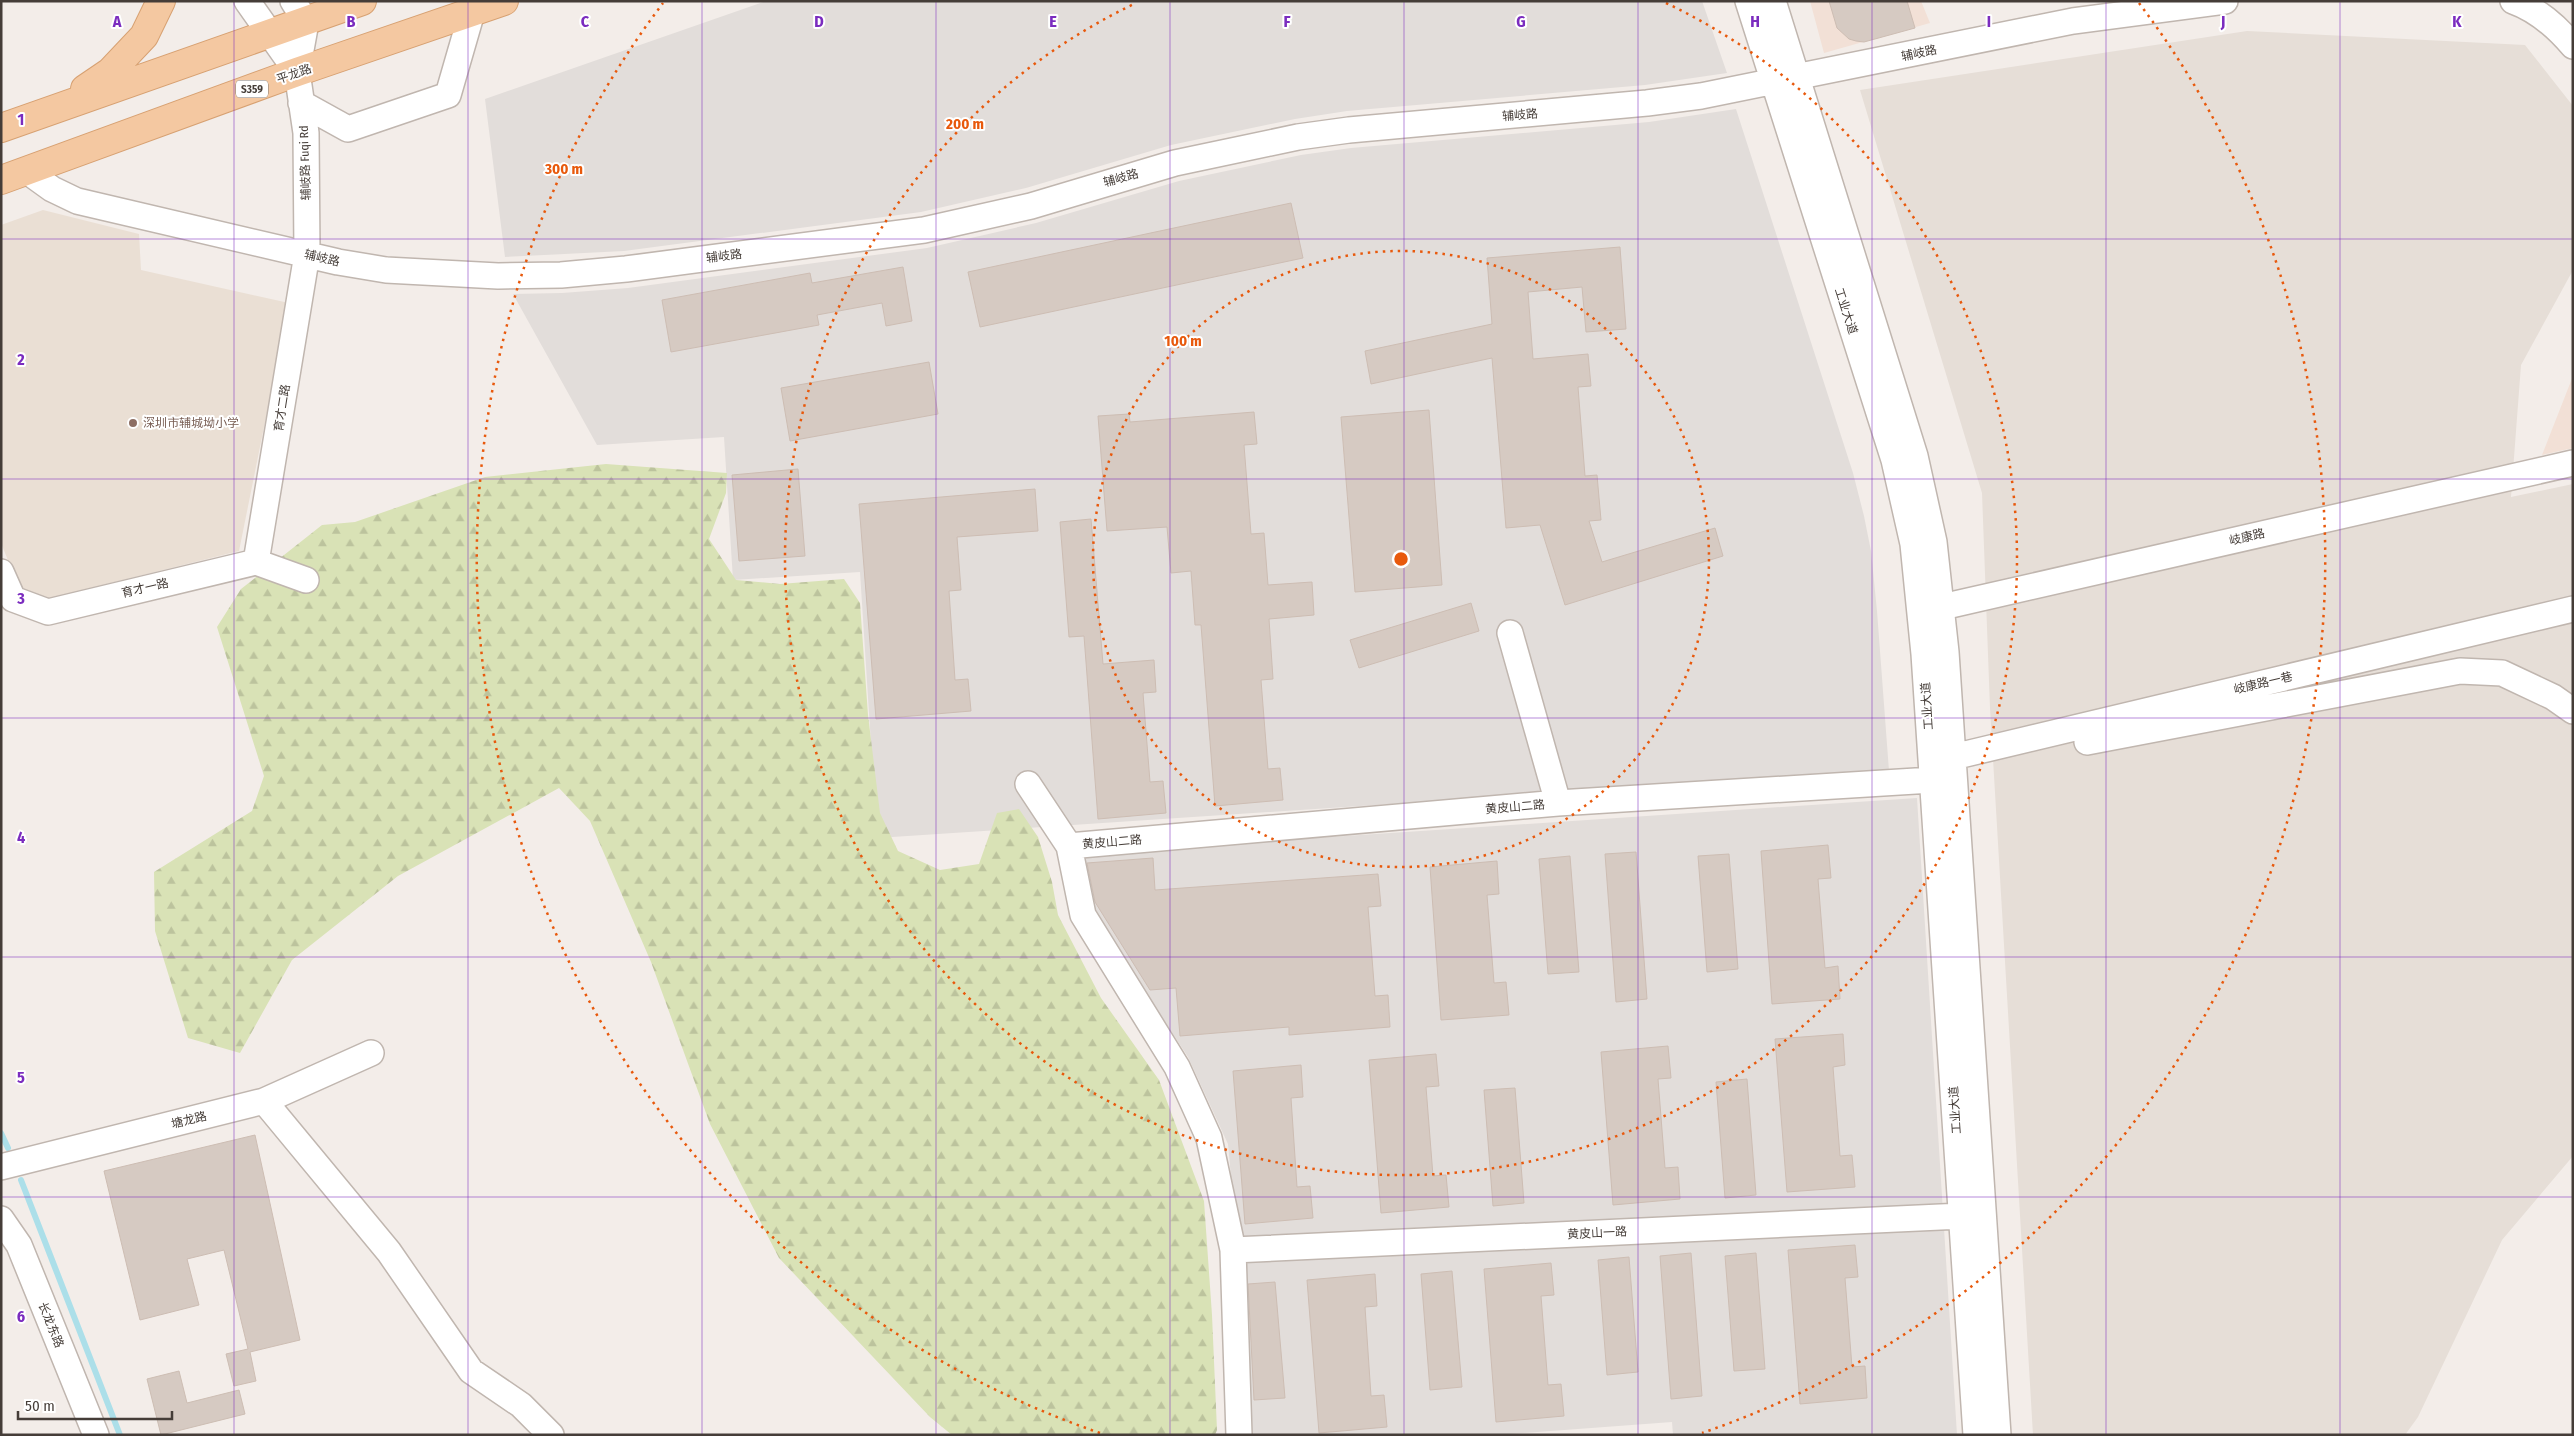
<svg xmlns="http://www.w3.org/2000/svg" width="2574" height="1436" viewBox="0 0 2574 1436" font-family="'Fira Sans Condensed','Noto Sans SC',sans-serif">
  <style>
    .residential { fill: #e6ded7 }
    .commercial { fill: #f2e0d6 }
    .industrial { fill: #e2ddda }
    .education { fill: #eadfd4 }
    .forest { fill: url(#forest-firs) }
    .lines { fill: none; stroke-linecap: round; stroke-linejoin: round }
    .stream { stroke: #acdfe9; stroke-width: 6 }
    .building { fill: #d6cac2; stroke: #cdbdb3 }
    .minor-casing { stroke: #c0b6af; stroke-width: 28 }
    .major-casing { stroke: #d7a172; stroke-width: 30 }
    .minor { stroke: #fff; stroke-width: 25 }
    .major { stroke: #f4c8a1; stroke-width: 28 }
    .grid { fill: none; stroke: #7b2cbf; stroke-width: 1; stroke-opacity: 0.55 }
    .ring { fill: none; stroke: #e8590c; stroke-width: 2.5; stroke-dasharray: 2.5 5 }
    .education-dot { fill: #8d6e63; stroke: #fff; stroke-width: 2 }
    .labels { text-anchor: middle; stroke-width: 4; stroke-linejoin: round; paint-order: stroke }
    .shield { fill: #fff; stroke: #7d7774; stroke-width: 1 }
    .shield-label { font-size: 11px; font-weight: bold; fill: #453d38 }
    .street-label { font-size: 12px; fill: #453d38; stroke: #fff }
    .education-label { font-size: 12px; fill: #785e54; stroke: #fff; text-anchor: start }
    .grid-label { font-size: 16px; text-anchor: middle; font-weight: bold; fill: #7b2cbf; stroke: #fff; stroke-width: 4; stroke-linejoin: round; paint-order: stroke }
    .centre { fill: #e8590c; stroke: #fff; stroke-width: 2.5 }
    .ring-label { font-size: 15px; text-anchor: middle; font-weight: bold; fill: #e8590c; stroke: #fff; stroke-width: 4; stroke-linejoin: round; paint-order: stroke }
  </style>
  <defs>
    <pattern id="forest-firs" width="22" height="20" patternUnits="userSpaceOnUse" patternTransform="scale(1.25)"><rect width="22" height="20" fill="#d9e2b6"/><path d="M5 1l3.5 6h-7zM16 11l3.5 6h-7z" fill="#bcc39d"/></pattern>
  </defs>
  <rect width="100%" height="100%" fill="#f3ede9"/>
  <!-- residential -->
  <path class="residential" d="M2247,31l278,14 48,61v164l-52,95 -10,132 62,-13v672l-71,84 -84,177 -13,18h-372l-43,-727 -8,-215 -122,-403z"/>
  <!-- commercial -->
  <path class="commercial" d="M1810,1h111l9,22 -106,30z
    M2573,376v72l-31,7z"/>
  <!-- industrial -->
  <path class="industrial" d="M766,1h936l25,72 -82,12 -298,26 -52,8 -124,26 -145,43 -105,24 -297,39 -119,6 -20,-158z
    M1736,109l117,364 11,43 7,35 6,60 12,160 -1012,67 -17,-266 -127,8 -9,-143 -127,8 -84,-151 49,-1 66,-5 299,-40 109,-25 143,-42 122,-26 50,-7 298,-26z
    M1917,798l40,637h-284l-1,-13 -175,13h-248l-10,-170 -11,-121 -40,-87 -92,-141 -20,-62z"/>
  <!-- education -->
  <path class="education" d="M43,210l96,24 2,36 148,33 -50,248 -188,47 -31,-8 -19,-47v-318z"/>
  <!-- forest -->
  <path class="forest" d="M606,464l121,9 -1,20 -17,46 27,41 44,4 64,-5 16,24 8,112 12,98 18,38 42,19 39,-6 18,-51 22,-4 19,28 14,45 6,33 43,83 58,82 45,121 8,114 5,115 -2,5h-263l-22,-18 -151,-159 -69,-134 -59,-162 -61,-141 -31,-33 -161,88 -106,84 -52,93 -52,-15 -33,-107 -1,-59 98,-61 12,-35 -47,-149 24,-38 81,-64 33,-3 130,-45z"/>
  <g class="lines">
    <!-- stream -->
    <path class="stream" d="M1,1133l7,15
      M21,1180l99,255"/>
  </g>
  <!-- building -->
  <path class="building" d="M1829,1h78l8,27 -51,14 -8,-1 -7,-2 -12,-11z
    M1291,203l12,55 -323,69 -12,-55z
    M1620,247l6,82 -40,3 -4,-45 -54,5 5,67 55,-5 3,32 -13,1 7,89 12,-1 4,45 -12,1 13,41 113,-34 8,28 -158,49 -25,-80 -34,3 -14,-170 -121,26 -6,-33 127,-27 -5,-66z
    M903,267l9,54 -26,5 -4,-23 -65,12 2,10 -148,27 -9,-52 148,-27 2,10z
    M929,362l9,52 -148,27 -9,-53z
    M1429,410l13,175 -87,7 -14,-175z
    M1254,412l3,32 -13,1 7,89 13,-1 4,52 44,-3 2,33 -45,4 4,60 -12,1 7,89 12,-1 3,32 -68,6 -14,-181h-6l-4,-54 -20,2 -4,-46 -60,4 -9,-115 31,-2 1,8z
    M798,469l7,87 -66,5 -7,-86z
    M1035,489l3,42 -81,6 4,53 -12,1 6,89 13,-1 3,32 -95,8 -17,-215z
    M1091,519l12,145 51,-4 2,32 -13,1 7,89 13,-1 3,32 -68,6 -14,-183 -15,1 -9,-115z
    M1471,603l8,28 -120,37 -9,-28z
    M1828,845l3,33 -13,1 7,89 13,-2 2,33 -68,5 -11,-153z
    M1636,852l11,147 -31,3 -11,-148z
    M1729,854l9,115 -31,3 -9,-116z
    M1570,856l9,116 -31,2 -9,-115z
    M1153,858l2,32 223,-16 3,32 -13,1 7,89 13,-1 2,32 -101,8v-8l-109,9 -4,-48 -26,2 -55,-88 -8,-39z
    M1497,861l2,33 -12,1 7,88 12,-1 3,33 -68,5 -11,-153z
    M1843,1034l2,31 -12,2 7,89 12,-1 3,32 -68,5 -12,-153z
    M1668,1046l3,32 -13,1 7,89 13,-1 2,32 -67,6 -12,-153z
    M1436,1054l3,32 -13,1 7,89 13,-1 3,32 -68,6 -12,-153z
    M1301,1065l2,32 -12,1 6,89 13,-1 3,32 -68,6 -12,-153z
    M1747,1079l9,116 -31,3 -9,-116z
    M1515,1088l9,115 -31,3 -9,-116z
    M255,1135l45,205 -50,12 6,29 -22,5 -8,-32 22,-5 -24,-99 -37,9 12,46 -59,15 -36,-149z
    M1855,1245l3,32 -13,1 7,89 13,-1 2,32 -67,6 -12,-154z
    M1691,1253l11,143 -31,3 -11,-143z
    M1756,1253l9,116 -31,2 -9,-115z
    M1629,1257l9,115 -31,3 -9,-115z
    M1551,1263l3,32 -13,1 7,89 13,-1 3,32 -68,6 -12,-153z
    M1452,1271l10,116 -32,3 -9,-116z
    M1375,1274l2,32 -12,1 6,89 13,-1 3,32 -68,6 -12,-153z
    M1275,1282l10,116 -31,2 -6,-116z
    M179,1371l8,32 52,-13 6,24 -84,21 -14,-56z"/>
  <g class="lines">
    <!-- minor casing -->
    <g class="minor-casing">
      <path id="minor" d="M247,1l50,71
        M1748,1l146,459 19,84 11,110 52,781
        M1773,1l142,455 19,86 12,110 52,783
        M2513,1c25,9 43,25 60,45
        M301,103l47,26 100,-34 24,-83
        M27,171l25,18 25,12 261,61 48,8 112,6 63,-1 65,-6 298,-39 107,-24 144,-43 123,-26 51,-7 298,-27 54,-7 372,-75 152,-20
        M256,562l51,-308 -1,-121 -9,-61 9,-50 -13,-21
        M1,572l12,27 35,13 208,-50 50,18
        M1925,607h17l631,-144
        M1510,633l48,170
        M2087,742l373,-71 42,2 51,24 20,14
        M1028,784l41,62 14,69 94,152 32,71 24,112 6,185
        M1069,846l489,-43 374,-23 21,-23 620,-148
        M264,1101l125,151 82,119 50,34 30,30
        M1,1167l263,-66 107,-48
        M1,1219l18,26 77,190
        M1233,1250l729,-34"/>
    </g>
    <!-- major casing -->
    <g class="major-casing">
      <path id="major" d="M85,89l25,-17 34,-36 17,-35
        M1,128l361,-127
        M1,180l296,-108 207,-71"/>
    </g>
    <!-- minor -->
    <use href="#minor" class="minor"/>
    <!-- major -->
    <use href="#major" class="major"/>
  </g>
  <!-- grid -->
  <path class="grid" d="M234,1v1434M468,1v1434M702,1v1434M936,1v1434M1170,1v1434M1404,1v1434M1638,1v1434M1872,1v1434M2106,1v1434M2340,1v1434M1,239h2572M1,479h2572M1,718h2572M1,957h2572M1,1197h2572"/>
  <!-- distance rings -->
  <g class="ring">
    <circle cx="1401" cy="559" r="308"/>
    <path d="M1666 3A616 616 0 1 1 1136 3"/>
    <path d="M1100 1433A924 924 0 0 1 663 3M2139 3A924 924 0 0 1 1702 1433"/>
  </g>
  <!-- markers -->
  <circle class="education-dot" cx="133" cy="423" r="5"/>
  <g class="labels">
    <!-- shield labels -->
    <rect class="shield" x="236" y="80.5" width="32" height="17" rx="4"/>
    <g class="shield-label">
      <text x="252" y="93">S359</text>
    </g>
    <!-- street labels -->
    <g class="street-label">
      <text transform="translate(1919 53) rotate(-12)" y="4">辅岐路</text>
      <text transform="translate(294 74) rotate(-19)" y="4">平龙路</text>
      <text transform="translate(1520 115) rotate(-5)" y="4">辅岐路</text>
      <text transform="translate(305 163) rotate(-92)" y="4">辅岐路 Fuqi Rd</text>
      <text transform="translate(1121 178) rotate(-16)" y="4">辅岐路</text>
      <text transform="translate(724 256) rotate(-7)" y="4">辅岐路</text>
      <text transform="translate(322 258) rotate(13)" y="4">辅岐路</text>
      <text transform="translate(1846 311) rotate(72)" y="4">工业大道</text>
      <text transform="translate(282 408) rotate(-81)" y="4">育才二路</text>
      <text transform="translate(2247 537) rotate(-13)" y="4">岐康路</text>
      <text transform="translate(145 588) rotate(-13)" y="4">育才一路</text>
      <text transform="translate(2263 683) rotate(-13)" y="4">岐康路一巷</text>
      <text transform="translate(1927 706) rotate(-94)" y="4">工业大道</text>
      <text transform="translate(1515 807) rotate(-5)" y="4">黄皮山二路</text>
      <text transform="translate(1112 842) rotate(-5)" y="4">黄皮山二路</text>
      <text transform="translate(1955 1110) rotate(-94)" y="4">工业大道</text>
      <text transform="translate(189 1120) rotate(-14)" y="4">塘龙路</text>
      <text transform="translate(1597 1233) rotate(-3)" y="4">黄皮山一路</text>
      <text transform="translate(51 1325) rotate(68)" y="4">长龙东路</text>
    </g>
    <!-- education labels -->
    <g class="education-label">
      <text x="143" y="427">深圳市辅城坳小学</text>
    </g>
  </g>
  <g class="grid-label">
    <text x="117" y="27">A</text>
    <text x="351" y="27">B</text>
    <text x="585" y="27">C</text>
    <text x="819" y="27">D</text>
    <text x="1053" y="27">E</text>
    <text x="1287" y="27">F</text>
    <text x="1521" y="27">G</text>
    <text x="1755" y="27">H</text>
    <text x="1989" y="27">I</text>
    <text x="2223" y="27">J</text>
    <text x="2457" y="27">K</text>
    <text x="21" y="125">1</text>
    <text x="21" y="365">2</text>
    <text x="21" y="604">3</text>
    <text x="21" y="843">4</text>
    <text x="21" y="1083">5</text>
    <text x="21" y="1322">6</text>
  </g>
  <circle cx="1401" cy="559" r="8" class="centre"/>
  <g class="ring-label">
    <text x="965" y="129">200 m</text>
    <text x="564" y="174">300 m</text>
    <text x="1183" y="346">100 m</text>
  </g>
  <!-- border -->
  <rect width="2574" height="1436" fill="none" stroke="#453d38" stroke-width="5"/>
  <!-- scale -->
  <path d="M18 1411v8h154v-8" fill="none" stroke="#453d38" stroke-width="2.5"/>
  <text x="25" y="1411" font-size="15" fill="#453d38" stroke="#ffffff" stroke-width="4" paint-order="stroke">50 m</text>
</svg>
